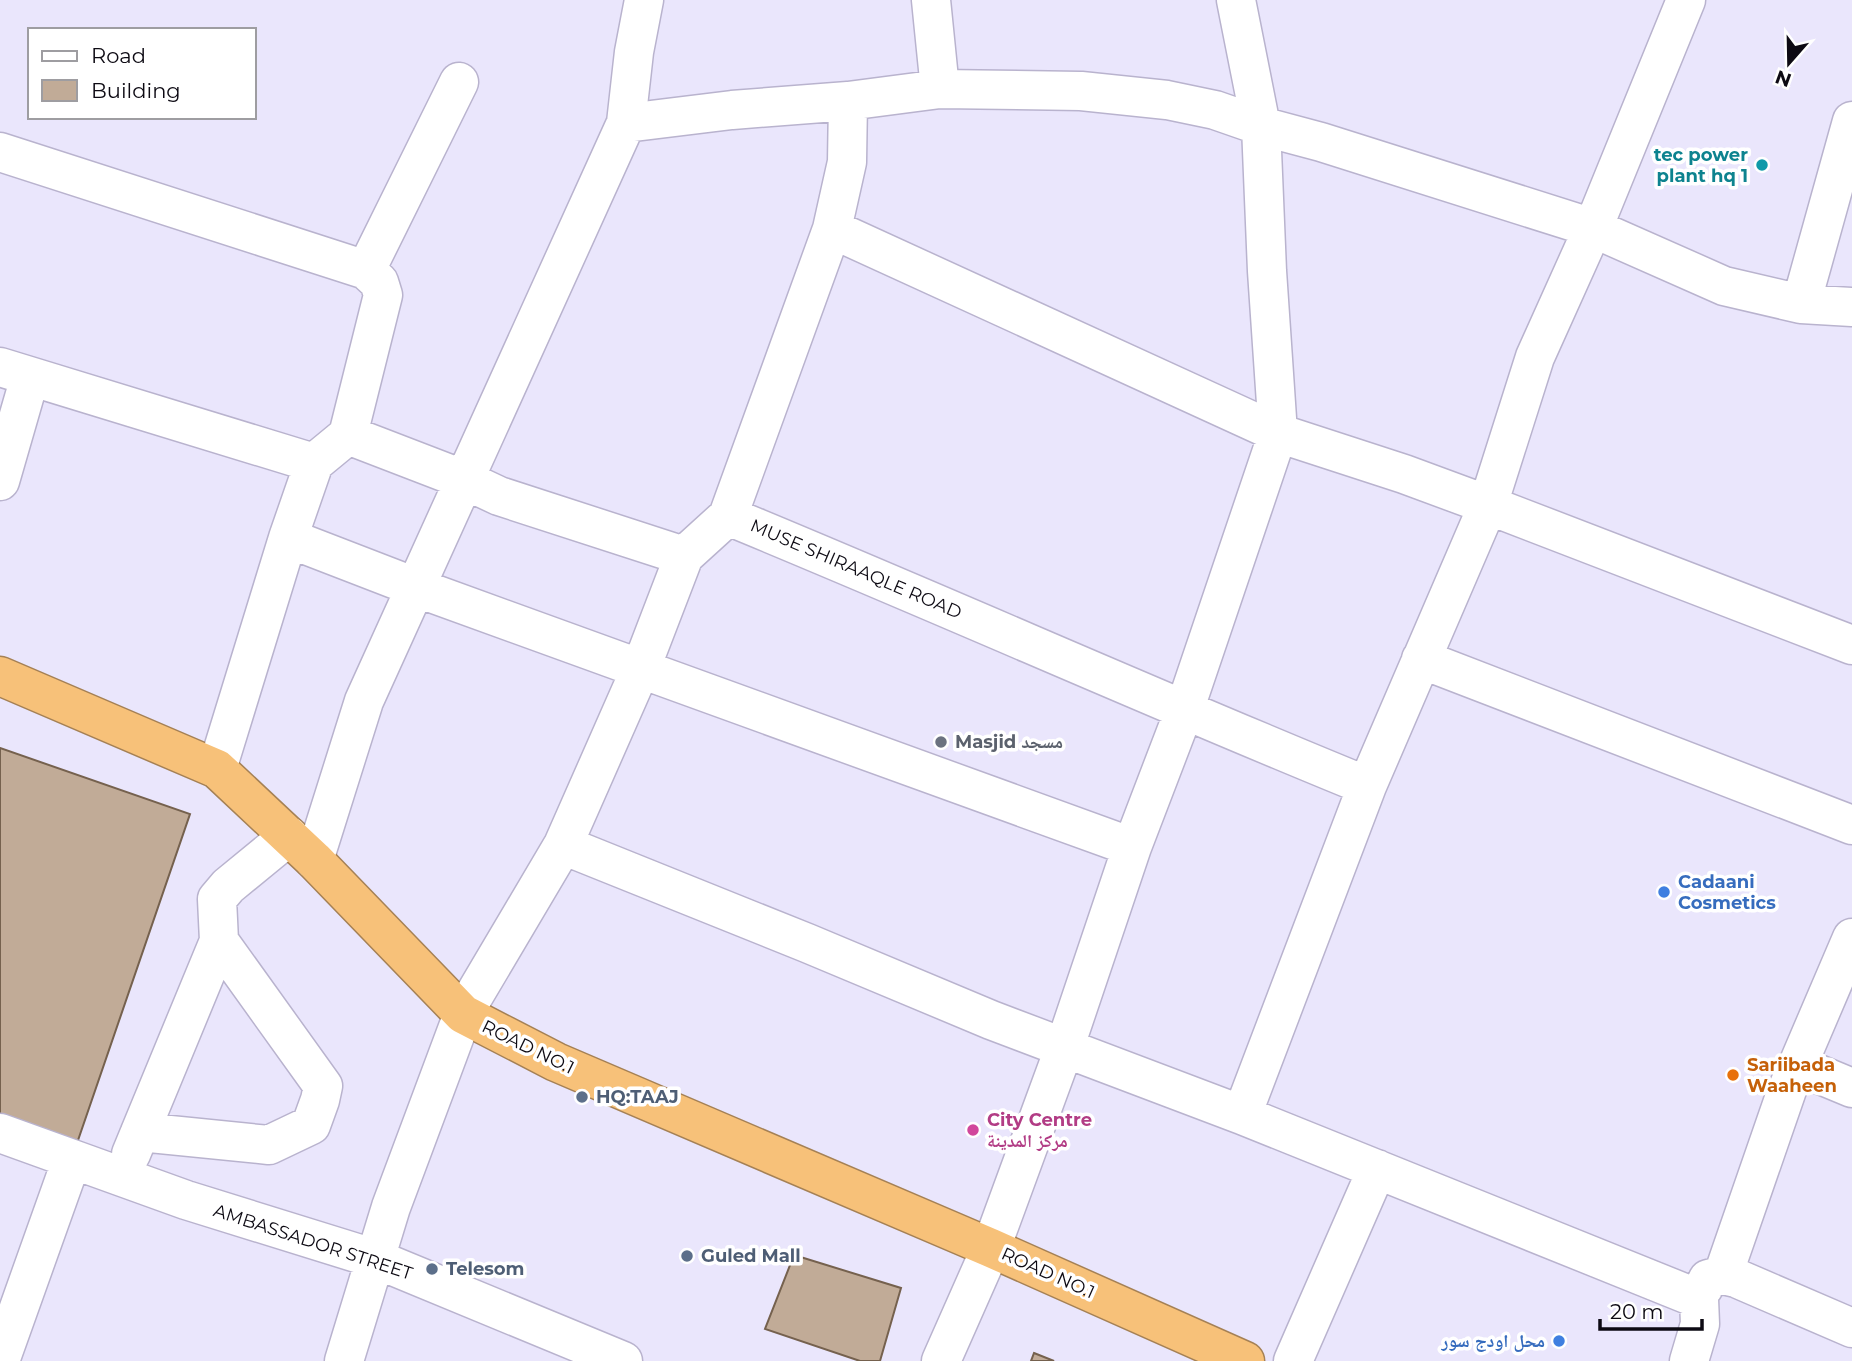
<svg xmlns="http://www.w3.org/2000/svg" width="1852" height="1361" viewBox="0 0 1852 1361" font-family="Montserrat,'Noto Naskh Arabic',sans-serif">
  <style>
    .building { fill: #c1ab97; stroke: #75614e; stroke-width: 2 }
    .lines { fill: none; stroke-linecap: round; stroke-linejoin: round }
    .minor-casing { stroke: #b9b3ce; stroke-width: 41 }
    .highway-casing { stroke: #a58155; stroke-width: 41 }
    .minor { stroke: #fff; stroke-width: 38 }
    .highway { stroke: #f7c179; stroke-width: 38 }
    .culture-dot { fill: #0f9aa8; stroke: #fff; stroke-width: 2.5 }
    .worship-dot { fill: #6b7280; stroke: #fff; stroke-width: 2.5 }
    .shop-dot { fill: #3f7fe0; stroke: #fff; stroke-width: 2.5 }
    .food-dot { fill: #e8710a; stroke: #fff; stroke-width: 2.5 }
    .service-dot { fill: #5c6f8a; stroke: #fff; stroke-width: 2.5 }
    .hotel-dot { fill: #d1479c; stroke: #fff; stroke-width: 2.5 }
    .labels { text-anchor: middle; stroke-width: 7; stroke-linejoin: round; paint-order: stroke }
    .culture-label { font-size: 18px; font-weight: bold; fill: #0d838f; stroke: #fff; text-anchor: end }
    .street-label { font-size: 18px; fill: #0d0a13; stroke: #fff }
    .worship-label { font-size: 18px; font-weight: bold; fill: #5b616d; stroke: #fff; text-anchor: start }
    .shop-label { font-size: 18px; font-weight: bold; fill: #366cbe; stroke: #fff; text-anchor: start }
    .food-label { font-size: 18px; font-weight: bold; fill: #c56008; stroke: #fff; text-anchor: start }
    .service-label { font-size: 18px; font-weight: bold; fill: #4e5e75; stroke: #fff; text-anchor: start }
    .hotel-label { font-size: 18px; font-weight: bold; fill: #b23c85; stroke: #fff; text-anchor: start }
  </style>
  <rect width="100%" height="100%" fill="#eae6fc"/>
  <!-- building -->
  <path class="building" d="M0,748l190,66 -115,335 -75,-25z
    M794,1255l107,33 -21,73h-20l-95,-32z
    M1034,1353l20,8h-23z"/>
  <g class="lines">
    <!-- minor casing -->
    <g class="minor-casing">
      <path id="minor" d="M931,0l9,89
        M626,123l106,-13 116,-9 92,-12 141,2 86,9 48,10 46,16 60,16 272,86 131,58 77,18 51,3
        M0,152l366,118 13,12 4,13 -35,140 -34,28 -314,-96
        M832,229l446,204 126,41 84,31 364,140
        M366,270l93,-188
        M1801,304l51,-183
        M348,435l117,45 34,16 185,60
        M0,481l30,-104
        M728,516c214,88 425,183 639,270
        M288,538l127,49 717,260
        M1421,659l431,166
        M217,769l71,-231 26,-75
        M563,845l244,98 184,77 251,95 457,184 1,25 -11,37
        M314,860l50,-159 262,-578 8,-71 10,-52
        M1799,1066l53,22
        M1242,1115l125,-329 121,-281 47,-148 58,-129 93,-228
        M140,1132l129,13 42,-20 9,-25 3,-14 -104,-145
        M0,1133l186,67 190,59 247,102
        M131,1154l88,-213 -2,-42 11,-13 61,-50
        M1723,1275l64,-185 65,-152
        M1704,1287l4,-8 15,-4 13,3 116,50
        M0,1361l72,-202
        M344,1361l47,-154 72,-193 100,-169 78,-177 43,-112 44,-40 104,-287 15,-67 1,-61
        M941,1361l50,-113 73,-199 68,-202 52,-136 94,-278 -11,-162 -6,-145 -25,-126
        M1293,1361l84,-192"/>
    </g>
    <!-- highway casing -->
    <g class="highway-casing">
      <path id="highway" d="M0,676l217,93 97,91 149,154 93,48 435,186 254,113"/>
    </g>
    <!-- minor -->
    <use href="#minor" class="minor"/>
    <!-- highway -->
    <use href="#highway" class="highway"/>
  </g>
  <!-- markers -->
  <circle class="culture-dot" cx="1762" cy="165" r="7"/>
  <circle class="worship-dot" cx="941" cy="742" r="7"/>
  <g class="shop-dot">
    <circle cx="1664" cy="892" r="7"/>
    <circle cx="1559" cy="1341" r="7"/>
  </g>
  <circle class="food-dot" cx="1733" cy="1075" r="7"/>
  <g class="service-dot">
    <circle cx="582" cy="1097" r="7"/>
    <circle cx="687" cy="1256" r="7"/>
    <circle cx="432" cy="1269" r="7"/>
  </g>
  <circle class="hotel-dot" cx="973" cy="1130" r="7"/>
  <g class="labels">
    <!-- culture labels -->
    <g class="culture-label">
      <text x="1748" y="161">tec power<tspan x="1748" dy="21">plant hq 1</tspan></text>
    </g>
    <!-- street labels -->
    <g class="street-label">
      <text transform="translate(856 569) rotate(23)" y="6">MUSE SHIRAAQLE ROAD</text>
      <text transform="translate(528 1047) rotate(26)" y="6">ROAD NO.1</text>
      <text transform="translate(313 1242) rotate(18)" y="6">AMBASSADOR STREET</text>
      <text transform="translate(1048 1273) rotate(24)" y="6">ROAD NO.1</text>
    </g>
    <!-- worship labels -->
    <g class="worship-label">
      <text x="955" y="748">Masjid مسجد</text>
    </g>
    <!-- shop labels -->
    <g class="shop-label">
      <text x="1678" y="888">Cadaani<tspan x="1678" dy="21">Cosmetics</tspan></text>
      <text x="1545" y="1347" text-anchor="end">محل اودج سور</text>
    </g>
    <!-- food labels -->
    <g class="food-label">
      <text x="1747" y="1071">Sariibada<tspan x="1747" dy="21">Waaheen</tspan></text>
    </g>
    <!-- service labels -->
    <g class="service-label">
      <text x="596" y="1103">HQ:TAAJ</text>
      <text x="701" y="1262">Guled Mall</text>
      <text x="446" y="1275">Telesom</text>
    </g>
    <!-- hotel labels -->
    <g class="hotel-label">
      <text x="987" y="1126">City Centre<tspan x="987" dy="21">مركز المدينة</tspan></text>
    </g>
  </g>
  <!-- legend -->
  <rect x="28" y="28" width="228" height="91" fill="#ffffff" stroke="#9e9da1" stroke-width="2"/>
  <rect x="42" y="51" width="35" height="10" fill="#ffffff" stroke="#9e9da1" stroke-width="2"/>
  <text x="91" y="63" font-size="21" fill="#0d0a13">Road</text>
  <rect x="42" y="80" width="35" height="21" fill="#c1ab97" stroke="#9e9da1" stroke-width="2"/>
  <text x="91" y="98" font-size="21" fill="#0d0a13">Building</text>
  <!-- north arrow -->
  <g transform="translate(1789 63) rotate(200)" stroke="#ffffff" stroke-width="5" paint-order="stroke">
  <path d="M0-5L12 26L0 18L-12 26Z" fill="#0d0a13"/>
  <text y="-10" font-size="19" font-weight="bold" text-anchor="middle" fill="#0d0a13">N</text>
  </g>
  <!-- scale -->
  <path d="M1600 1319v10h102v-10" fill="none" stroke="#0d0a13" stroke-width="3.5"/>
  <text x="1610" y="1319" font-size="21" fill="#0d0a13" stroke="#ffffff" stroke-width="5" paint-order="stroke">20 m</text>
</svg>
